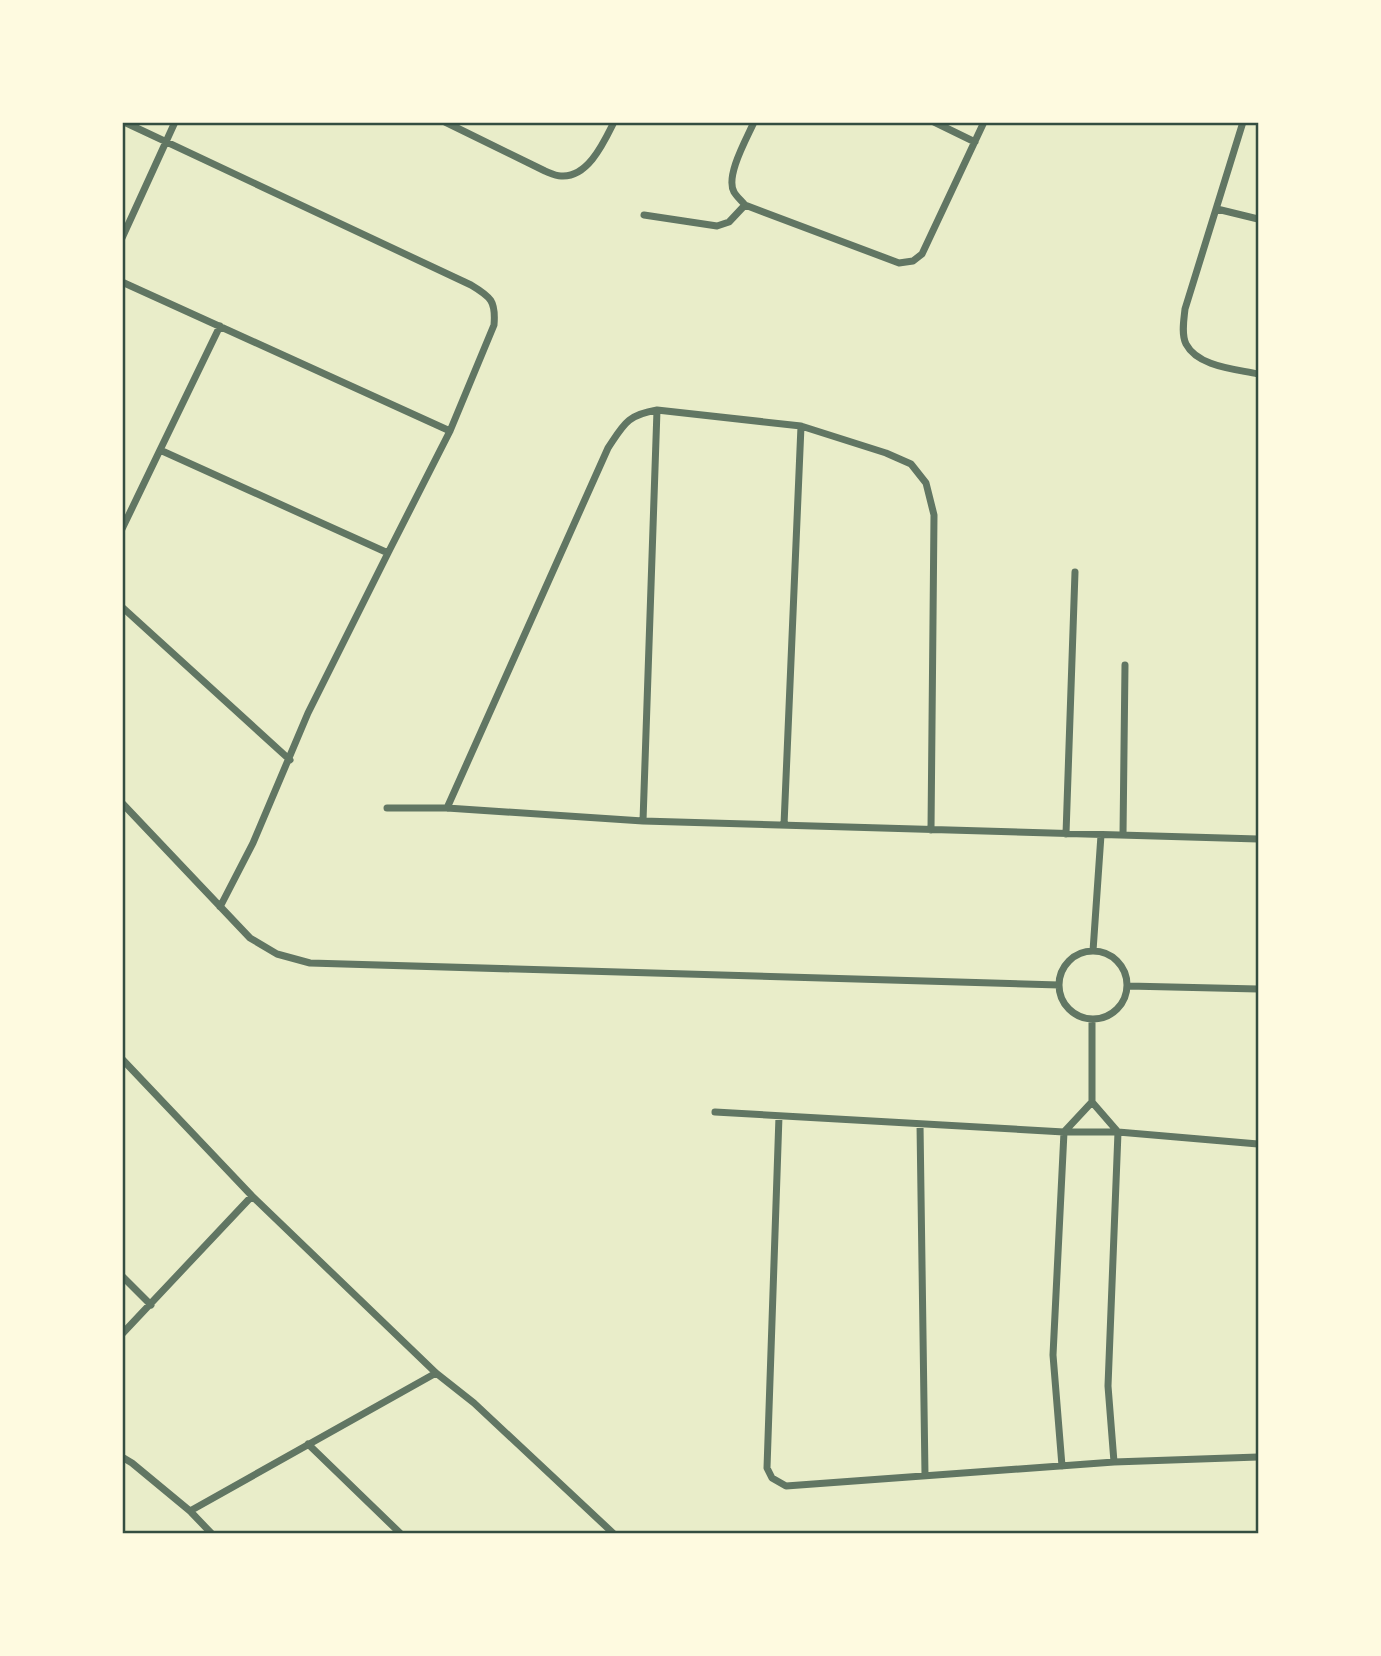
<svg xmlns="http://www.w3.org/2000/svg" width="1381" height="1656" viewBox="0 0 1381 1656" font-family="'Work Sans',sans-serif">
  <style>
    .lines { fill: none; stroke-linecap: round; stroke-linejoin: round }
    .minor { stroke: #617663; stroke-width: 7 }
    .neatline { fill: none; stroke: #344e41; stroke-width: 2.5 }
  </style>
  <rect width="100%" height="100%" fill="#e9edc9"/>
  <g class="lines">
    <!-- minor -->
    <path class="minor" d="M124,122l347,163c20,12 25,16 23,40l-44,106 -62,122 -228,-103 60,-124
      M445,122l100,49c5,2 11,5 16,5 27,2 43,-34 53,-54
      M754,122c-7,16 -29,54 -20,70 2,4 8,9 11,13l154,58 14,-2 9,-7 62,-132
      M934,122l41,20
      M1243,122l-58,187c-1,10 -4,25 1,35 12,23 50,25 72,30
      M1217,209l41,10
      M644,215l73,11 12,-4 16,-17
      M122,238l53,-116
      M122,282l328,149
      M122,529l38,-79
      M122,607l168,153
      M122,803l128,135 27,16 33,9 749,22
      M387,808h60l196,13 615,18
      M447,808l161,-360c16,-24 19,-33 49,-38l144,16 85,27 25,11 15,19 8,32 -3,315
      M643,821l14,-411
      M784,825l17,-399
      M1066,834l9,-262
      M1123,835l2,-170
      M220,907l33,-64 55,-130 80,-160
      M1059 985a34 34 0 1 1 68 0a34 34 0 1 1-68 0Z
      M1093,951l8,-116
      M1128,986l130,3
      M1092,1019v83l26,30 -10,254 6,76
      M122,1059l130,137 184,177 38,30 140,131
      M715,1112l349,20h54l140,12
      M779,1116l-12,352 5,10 14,8 328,-24 144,-5
      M920,1124l5,351
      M122,1276l29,29
      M122,1334l130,-138
      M308,1444l93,90
      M122,1457l10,6 58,48 22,23
      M1062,1466l-9,-111 11,-223 28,-30
      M190,1511l246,-138"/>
  </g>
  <!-- border -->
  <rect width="1381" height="1656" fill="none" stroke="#fefae0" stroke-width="248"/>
  <rect x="124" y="124" width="1133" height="1408" class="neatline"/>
</svg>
